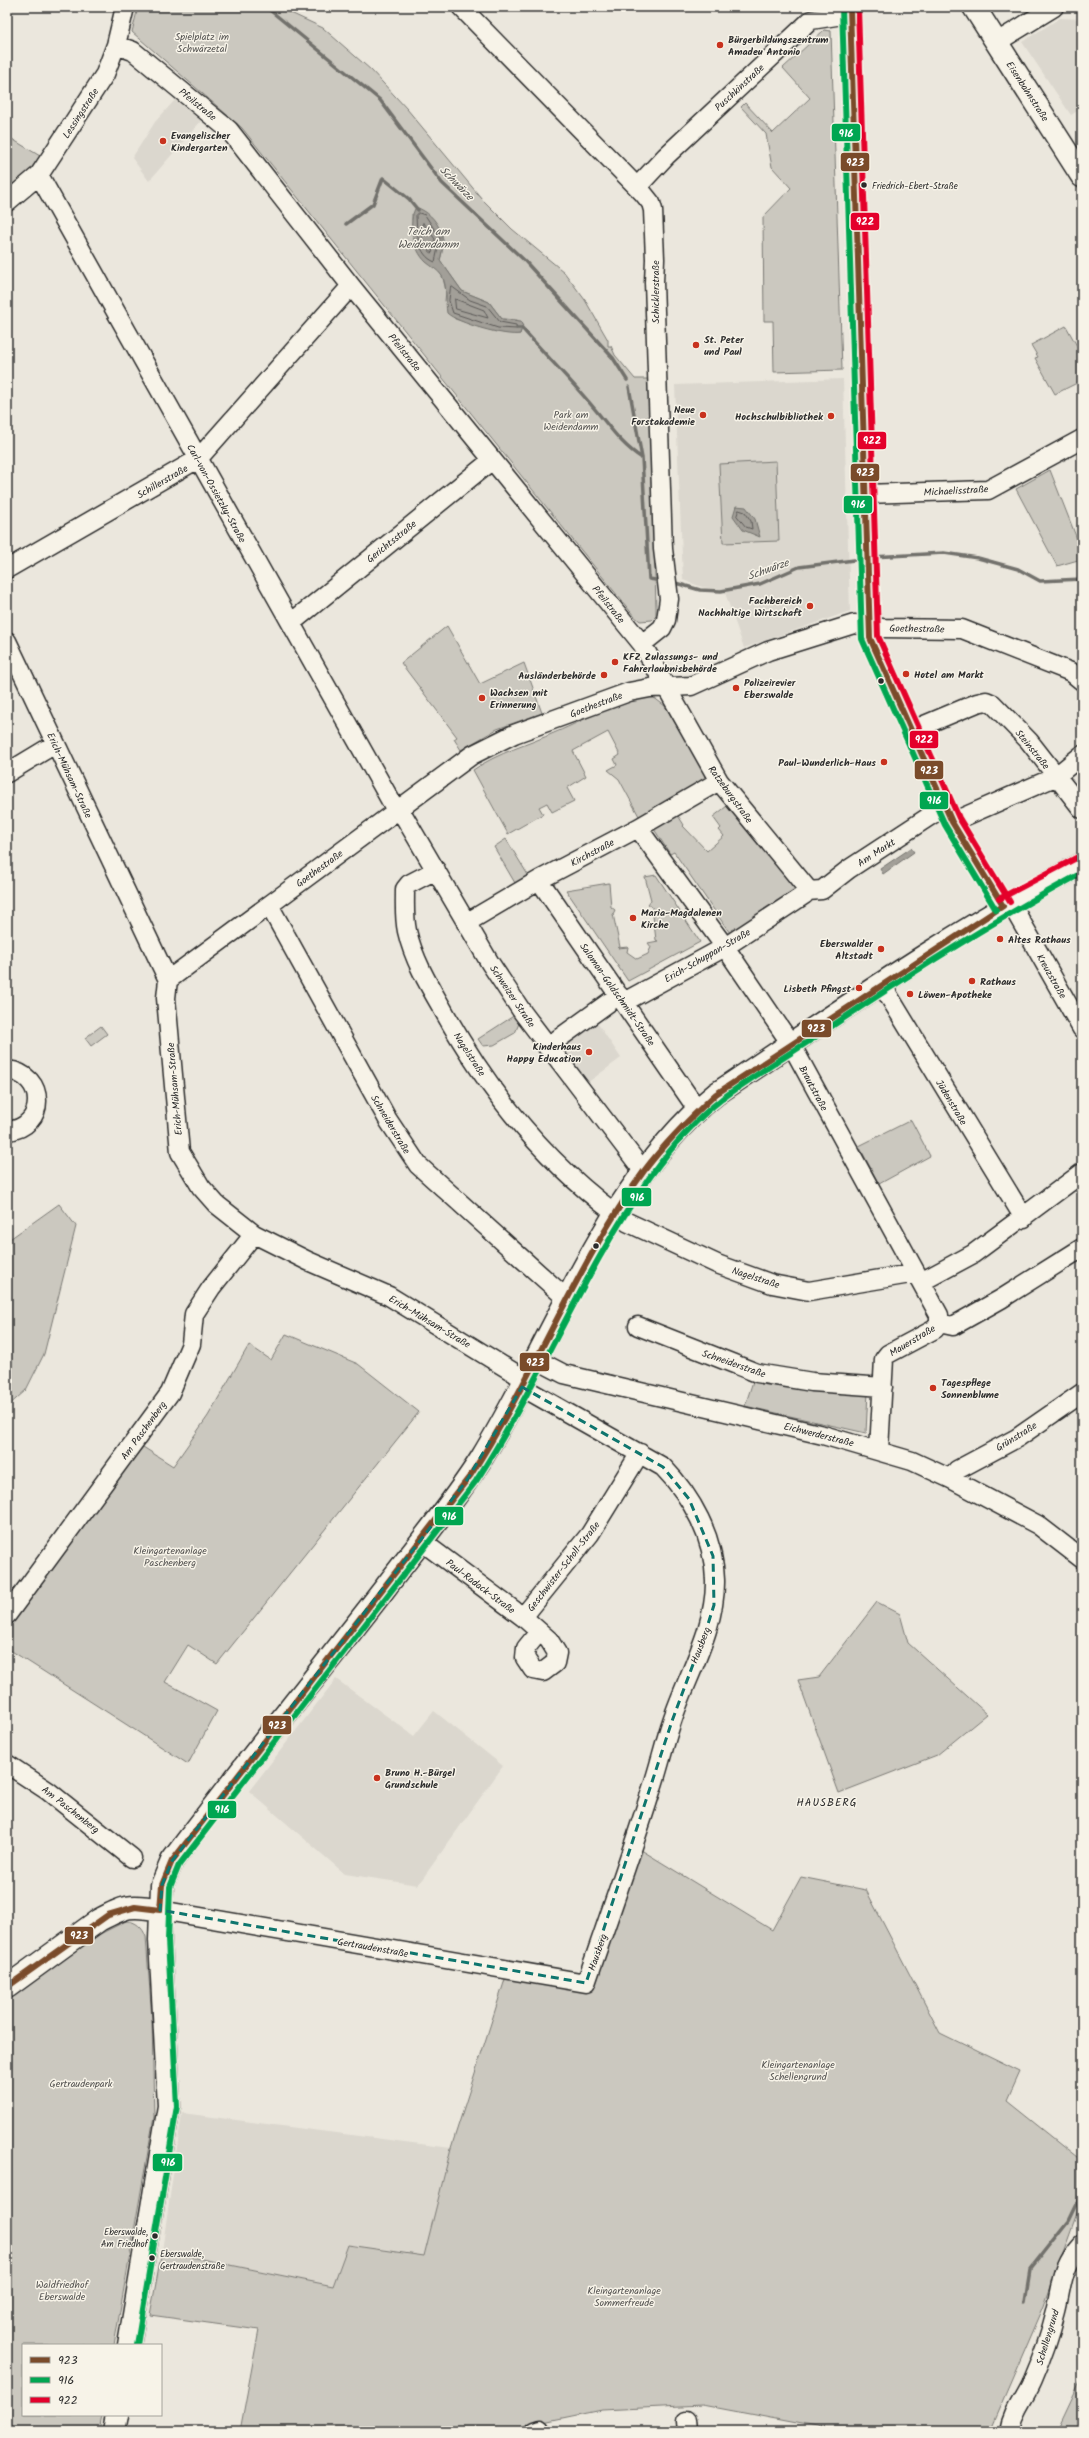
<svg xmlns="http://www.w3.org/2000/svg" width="1089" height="2438" viewBox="0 0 1089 2438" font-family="Kalam,sans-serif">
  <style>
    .built { fill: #dbd7ce }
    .green { fill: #cbc8bf; stroke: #7b7a75; fill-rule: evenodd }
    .water { fill: #a29f98; stroke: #72716c }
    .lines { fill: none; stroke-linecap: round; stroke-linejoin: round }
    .shore { stroke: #5b5957; stroke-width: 1 }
    .stream { stroke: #72716c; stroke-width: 3.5 }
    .minor-casing { stroke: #2b2b2b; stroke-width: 21 }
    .major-casing { stroke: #2b2b2b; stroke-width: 25 }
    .minor { stroke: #f7f3e8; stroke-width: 18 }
    .major { stroke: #f7f3e8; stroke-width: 22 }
    .bus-1-casing { stroke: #f7f3e8; stroke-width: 9 }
    .bus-2-casing { stroke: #f7f3e8; stroke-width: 9 }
    .bus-3-casing { stroke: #f7f3e8; stroke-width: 9 }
    .bus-1 { stroke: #7a4b2a; stroke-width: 6 }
    .bus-2 { stroke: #00a651; stroke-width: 6 }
    .bus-3 { stroke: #e4002b; stroke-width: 6 }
    .marked { fill: none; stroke: #0f766e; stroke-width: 3; stroke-dasharray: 8 5; stroke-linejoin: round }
    .poi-dot { fill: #c8321e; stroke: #f7f3e8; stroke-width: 1.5 }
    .bus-dot { fill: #2b2b2b; stroke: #f7f3e8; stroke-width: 1.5 }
    .labels { text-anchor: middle; stroke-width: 3; stroke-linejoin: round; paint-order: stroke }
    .bus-label { font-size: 9px; fill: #2b2b2b; stroke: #f7f3e8; text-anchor: start }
    .park-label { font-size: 10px; fill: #535250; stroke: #f7f3e8 }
    .poi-label { font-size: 10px; font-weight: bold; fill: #2b2b2b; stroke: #f7f3e8; text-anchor: start }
    .street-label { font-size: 10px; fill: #2b2b2b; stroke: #f7f3e8 }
    .water-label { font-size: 11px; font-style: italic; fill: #555451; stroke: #f7f3e8 }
    .neighbourhood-label { font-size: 11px; letter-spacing: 1px; fill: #2b2b2b; stroke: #f7f3e8 }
    .line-badge { stroke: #f7f3e8; stroke-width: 1.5 }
    .badge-label { font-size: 11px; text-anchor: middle; font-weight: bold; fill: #fff }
  </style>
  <rect width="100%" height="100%" fill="#ebe7dd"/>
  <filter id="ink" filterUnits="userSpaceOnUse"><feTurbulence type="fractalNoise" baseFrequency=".025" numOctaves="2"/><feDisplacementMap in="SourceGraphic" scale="8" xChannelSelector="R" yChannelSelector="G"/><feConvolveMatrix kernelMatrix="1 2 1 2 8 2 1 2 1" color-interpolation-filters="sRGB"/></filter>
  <g filter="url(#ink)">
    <!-- built -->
    <path class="built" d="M1060,18l22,1v89l-11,7 -49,-73z
      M175,100l26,21 -52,60 -17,-23 23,-36z
      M843,379l7,232 -106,37 -20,-58 -22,-3 -19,-7 -8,-195z
      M594,1018l27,40 -34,25 -30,-38z
      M336,1679l78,57 20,-25 69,55 -85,119 -73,-11 -96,-83z
      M182,2113l269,35 -27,109 -76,-12 -15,41 -171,-35z"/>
    <!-- green -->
    <path class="green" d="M138,7h140l45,21 48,42 36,39 75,90 30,30 52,43 21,28 23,40v6h3l4,9 20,24h14l7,227v10l-4,4 -12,1 -6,-5 -392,-488 -110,-96zM412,214c26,11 37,15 28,46l22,31 27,11 13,17 15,1 6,4 -3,10 -23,-2 -42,-13 -10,-18 1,-10 -3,-13 -31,-58z
      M824,30l7,1 11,339 -68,2 -1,-51h-9l-1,-104 28,-29 -19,-21 -6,-33 -25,-27 4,-4 28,30 37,-35 -27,-30z
      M7,136l33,20 -21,29 -12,9z
      M1066,326l16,29v20l-3,2 2,4 -26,13 -20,-36 3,-1 -7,-12z
      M776,461l3,80 -56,2 -4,-79z
      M1050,470l27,69 1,21 -21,6 -41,-77z
      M447,626l33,58 44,-21 18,50 -45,16 -36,21 -7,-11 3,-2 -56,-74z
      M653,697l12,9 40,67 -1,7 -64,38 -21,-39 -11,-9 9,-5 -3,-6 6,-4 -12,-23 -35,19 13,25 -19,12 7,13 -22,11 -5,-9 -8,4 4,7 -35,20 -35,-64c26,-18 55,-25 83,-38 30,-12 64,-34 97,-35z
      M727,806l73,85 -68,45 -58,-84 -4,2 -16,-25 23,-15 7,11 -1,1 24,25 17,-15 -5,-6 2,-2 -8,-11z
      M506,839l22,36 -13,8 -21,-36z
      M656,875l44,67 -72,39 -62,-91 43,-7 2,24 4,3 -2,4 7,33 -2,1 10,-1 -1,5 10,7 11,-5 3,-7 -3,-4 10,-2 -2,-1 -4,-33 -4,-3 3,-4 -6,-23z
      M515,1015l5,6 -5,12 -21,12 -11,1 -5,-7z
      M101,1026l6,8 -16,12 -6,-8z
      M911,1120l19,36 -51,28 -20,-38z
      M59,1204l17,22 -32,128 -18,36 -19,17v-166z
      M286,1334l72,30 61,48 -202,252 -29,-19 -23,37 52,29 -29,53 -181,-116v-31l136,-170 30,19 35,-50 41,-71 22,15z
      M755,1375l113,16 -2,42 -121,-27z
      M877,1602l23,12 8,29 79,71 -50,41 -98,38 -41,-113 21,-3z
      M633,1845l139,85 29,-53 65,13 74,143 80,39 -13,29 75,60v38l-38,107 -54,125h-151l-137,-26 -100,5 -58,12 -26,9h-278l19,-101 -109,-15 12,-64 171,35 15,-41 76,11 27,-108 57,-178 78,13z
      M126,1921c10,0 17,7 20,16l6,83 2,97 -40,228h-91v70h79l-3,16h-92v-433l87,-61z
      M1082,2378v53h-25z"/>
    <!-- water -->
    <path class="water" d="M416,207c23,9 31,30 24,53l22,31 27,11 13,17 19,2 2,3 -3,10c-14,3 -63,-11 -73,-21 -2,-12 1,-25 -5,-37 -4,-6 -10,-9 -16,-14 -13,-12 -19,-40 -10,-55z
      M736,506l10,1 9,12 5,18 -17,-7 -10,-14z
      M911,848l3,4 -31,22 -3,-5z"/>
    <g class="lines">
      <!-- shore -->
      <path class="shore" d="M419,213l6,2 15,23 -5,24c-18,-7 -18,-30 -19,-46z
        M423,223l12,16 -3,14c-8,-4 -14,-23 -9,-30z
        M451,286l19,14 17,6 13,16 16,3 1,4 -19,-1 -45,-15 -4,-12z
        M455,299l29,11 4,8 -32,-9z
        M739,510l6,2 6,9 1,8 -6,-2 -9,-11z"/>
      <!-- stream -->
      <path class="stream" d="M266,7l114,93 62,83 82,77 89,98 14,22
        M346,224l27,-20 10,-26 26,21 9,11
        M517,328h5c24,28 52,55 76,85 14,17 25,33 44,45
        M629,387l13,71 7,121 13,2
        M872,557l72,-4 34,5 40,11 22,12 42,-2
        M672,582l28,8 21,1 39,-7 39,-17 63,-8
        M1025,2300l5,-31 38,-48 14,-29"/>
      <!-- minor casing -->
      <g class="minor-casing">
        <path id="minor" d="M461,7l182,186 8,10 2,7 2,49 -1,23 9,267 6,50 -3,21 -4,8 -20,16
          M850,7l20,631 82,184 51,84
          M997,42l57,-35
          M116,45l17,6 96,79 122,156 291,358 77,137 87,106 1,4
          M39,175l353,628 13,15 85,145 33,50 121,159
          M637,187l29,-31 145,-136 38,-6
          M7,202l32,-27 66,-101 11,-29 9,-38
          M865,494l123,-4 94,-51
          M7,569l191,-110 153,-173
          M291,623l201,-163
          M7,641l161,339 -2,18 14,154 21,35 15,17 38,30 54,27 81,35 137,84
          M910,731l67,-28 9,-2 7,3 36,37 53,68
          M7,773l48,-29
          M952,822l103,-45 27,-22
          M638,828l87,119 66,97 148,271v8
          M436,870l-27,14 -4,5c0,14 -1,28 2,42 6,27 21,53 35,77 44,80 101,152 174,206
          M539,880l158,229
          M807,891l15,-1 27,-21 84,-55 13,-5
          M1010,902l72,127
          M269,905l119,215 30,45 150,135
          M466,923l73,-43 99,-52 81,-47
          M168,980l304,-225 42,-21 115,-42 21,-4 41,-2 77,-35 86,-27 28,4 80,1 109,43 11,9
          M882,985l142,233
          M624,1002l101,-55 79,-52 3,-4
          M547,1047l72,-52
          M7,1070c40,4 40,58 0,61
          M627,1222l90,42 55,20 37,7 107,-18
          M921,1282l52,-28 109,-81
          M939,1323l14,3 48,-27 81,-51
          M638,1326l119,47 55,9 71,5
          M537,1360l27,14 259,61 89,26 39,18 87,46 44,34
          M879,1450l5,-91 4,-5 47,-25 4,-6
          M951,1479l6,-9 60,-32 65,-45
          M421,1541l102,76 26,23 8,13 -2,10 -12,9 -10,-2 -8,-12 1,-10 13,-16
          M7,1615l163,-222 21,-49 3,-30 17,-26 43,-54
          M523,1617l67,-83 50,-81
          M7,1764l41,27 84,67
          M160,1910l426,73c22,-64 45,-128 65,-192 8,-23 13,-47 21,-70 15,-46 44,-92 43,-141 -1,-43 -23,-83 -52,-113l-141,-80
          M687,2420l1,11
          M535,2431l6,-2
          M1009,2431c3,-19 16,-33 23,-50 10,-23 18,-46 24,-70 7,-28 5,-44 26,-67"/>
      </g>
      <!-- major casing -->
      <g class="major-casing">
        <path id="major" d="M974,7l108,169
          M7,1987l92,-67c27,-14 31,-16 61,-10
          M129,2345l40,-239 -9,-166 2,-55 10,-24c68,-91 140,-179 210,-269 33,-44 70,-87 99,-133 72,-117 128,-279 235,-365 120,-80 238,-163 366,-230
          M114,2431l3,-16"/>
      </g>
      <!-- minor -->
      <use href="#minor" class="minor"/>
      <!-- major -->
      <use href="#major" class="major"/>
      <!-- bus-1 casing -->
      <g class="bus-1-casing">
        <path id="bus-1" d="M850,7l20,631 82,184 51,84
          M160,1910l2,-25 10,-24 298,-385c64,-98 105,-210 174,-305 21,-28 46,-53 72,-77l287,-188
          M7,1987l101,-72 27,-8 25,3"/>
      </g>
      <!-- bus-2 casing -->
      <g class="bus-2-casing">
        <path id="bus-2" d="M842,7l20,632 83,186 51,85
          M137,2345l40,-239 -9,-166 2,-53 9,-22 297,-384c64,-98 106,-209 174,-304 20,-28 45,-57 72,-78 34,-25 71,-47 107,-71 82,-55 166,-108 253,-155"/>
      </g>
      <!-- bus-3 casing -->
      <g class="bus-3-casing">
        <path id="bus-3" d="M858,7l20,629 81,182 51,84
          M999,899l79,-42"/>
      </g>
      <!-- bus-1 -->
      <use href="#bus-1" class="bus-1"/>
      <!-- bus-2 -->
      <use href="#bus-2" class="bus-2"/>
      <!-- bus-3 -->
      <use href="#bus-3" class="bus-3"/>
    </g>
  </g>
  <!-- marked area -->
  <path class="marked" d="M522,1387l141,80 26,32 24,57 1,49 -6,19 -36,97 -86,262 -426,-73 2,-25 10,-24 295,-381z"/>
  <!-- markers -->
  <g class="poi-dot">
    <circle cx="720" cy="45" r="4"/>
    <circle cx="163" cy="141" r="4"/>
    <circle cx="696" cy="345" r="4"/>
    <circle cx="703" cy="415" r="4"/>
    <circle cx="831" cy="416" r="4"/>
    <circle cx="810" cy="606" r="4"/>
    <circle cx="615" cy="662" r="4"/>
    <circle cx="906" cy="674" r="4"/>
    <circle cx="604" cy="675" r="4"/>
    <circle cx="736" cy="688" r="4"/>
    <circle cx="482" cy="698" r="4"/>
    <circle cx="884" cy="762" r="4"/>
    <circle cx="633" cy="918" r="4"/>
    <circle cx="1000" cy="939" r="4"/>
    <circle cx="881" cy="949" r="4"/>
    <circle cx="972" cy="981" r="4"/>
    <circle cx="859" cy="988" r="4"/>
    <circle cx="910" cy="994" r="4"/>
    <circle cx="589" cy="1052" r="4"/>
    <circle cx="933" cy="1388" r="4"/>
    <circle cx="377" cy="1778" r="4"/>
  </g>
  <g class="bus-dot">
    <circle cx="864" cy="185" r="3.5"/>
    <circle cx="881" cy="681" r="3.5"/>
    <circle cx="596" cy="1246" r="3.5"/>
    <circle cx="155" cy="2236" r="3.5"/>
    <circle cx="152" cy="2258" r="3.5"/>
  </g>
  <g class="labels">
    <!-- bus labels -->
    <g class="bus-label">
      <text x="872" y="189">Friedrich-Ebert-Straße</text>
      <text x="148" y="2235" text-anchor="end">Eberswalde,<tspan x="148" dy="12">Am Friedhof</tspan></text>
      <text x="160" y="2257">Eberswalde,<tspan x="160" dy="12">Gertraudenstraße</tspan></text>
    </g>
    <!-- park labels -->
    <g class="park-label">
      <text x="202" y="40">Spielplatz im<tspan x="202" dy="12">Schwärzetal</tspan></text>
      <text x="571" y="418">Park am<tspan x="571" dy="12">Weidendamm</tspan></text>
      <text x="170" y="1554">Kleingartenanlage<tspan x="170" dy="12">Paschenberg</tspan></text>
      <text x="798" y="2068">Kleingartenanlage<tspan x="798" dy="12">Schellengrund</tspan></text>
      <text x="81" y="2087">Gertraudenpark</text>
      <text x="62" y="2288">Waldfriedhof<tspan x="62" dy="12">Eberswalde</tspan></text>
      <text x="624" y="2294">Kleingartenanlage<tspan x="624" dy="12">Sommerfreude</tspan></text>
    </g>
    <!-- poi labels -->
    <g class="poi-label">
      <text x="728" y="43">Bürgerbildungszentrum<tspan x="728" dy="12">Amadeu Antonio</tspan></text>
      <text x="171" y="139">Evangelischer<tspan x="171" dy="12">Kindergarten</tspan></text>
      <text x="704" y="343">St. Peter<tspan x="704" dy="12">und Paul</tspan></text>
      <text x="695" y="413" text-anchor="end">Neue<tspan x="695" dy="12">Forstakademie</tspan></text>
      <text x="823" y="420" text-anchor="end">Hochschulbibliothek</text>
      <text x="802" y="604" text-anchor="end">Fachbereich<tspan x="802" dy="12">Nachhaltige Wirtschaft</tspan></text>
      <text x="623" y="660">KFZ Zulassungs- und<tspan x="623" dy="12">Fahrerlaubnisbehörde</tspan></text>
      <text x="914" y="678">Hotel am Markt</text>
      <text x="596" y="679" text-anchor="end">Ausländerbehörde</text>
      <text x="744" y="686">Polizeirevier<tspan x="744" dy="12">Eberswalde</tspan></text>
      <text x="490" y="696">Wachsen mit<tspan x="490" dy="12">Erinnerung</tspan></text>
      <text x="876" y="766" text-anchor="end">Paul-Wunderlich-Haus</text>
      <text x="641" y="916">Maria-Magdalenen<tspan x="641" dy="12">Kirche</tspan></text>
      <text x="1008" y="943">Altes Rathaus</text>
      <text x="873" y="947" text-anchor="end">Eberswalder<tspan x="873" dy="12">Altstadt</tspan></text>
      <text x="980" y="985">Rathaus</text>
      <text x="851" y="992" text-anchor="end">Lisbeth Pfingst</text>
      <text x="918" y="998">Löwen-Apotheke</text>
      <text x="581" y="1050" text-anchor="end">Kinderhaus<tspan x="581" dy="12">Happy Education</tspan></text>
      <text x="941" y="1386">Tagespflege<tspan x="941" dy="12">Sonnenblume</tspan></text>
      <text x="385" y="1776">Bruno H.-Bürgel<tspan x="385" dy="12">Grundschule</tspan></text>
    </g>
    <!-- street labels -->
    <g class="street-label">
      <text transform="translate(739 87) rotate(-43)" y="4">Puschkinstraße</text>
      <text transform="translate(1028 91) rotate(57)" y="4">Eisenbahnstraße</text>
      <text transform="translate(198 104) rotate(39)" y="4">Pfeilstraße</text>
      <text transform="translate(80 113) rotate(-57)" y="4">Lessingstraße</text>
      <text transform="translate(655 292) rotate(-90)" y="4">Schicklerstraße</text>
      <text transform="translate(405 352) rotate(51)" y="4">Pfeilstraße</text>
      <text transform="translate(162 481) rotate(-30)" y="4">Schillerstraße</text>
      <text transform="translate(956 490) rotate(-3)" y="4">Michaelisstraße</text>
      <text transform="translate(217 493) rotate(61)" y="4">Carl-von-Ossietzky-Straße</text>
      <text transform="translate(391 541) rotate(-39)" y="4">Gerichtsstraße</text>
      <text transform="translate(609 604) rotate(51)" y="4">Pfeilstraße</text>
      <text transform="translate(917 628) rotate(1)" y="4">Goethestraße</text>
      <text transform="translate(596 704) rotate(-21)" y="4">Goethestraße</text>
      <text transform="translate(1033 749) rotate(51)" y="4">Steinstraße</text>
      <text transform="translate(70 775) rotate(65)" y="4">Erich-Mühsam-Straße</text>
      <text transform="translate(731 794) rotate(54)" y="4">Ratzeburgstraße</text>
      <text transform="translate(592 852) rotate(-28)" y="4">Kirchstraße</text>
      <text transform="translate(876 852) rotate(-33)" y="4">Am Markt</text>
      <text transform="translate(319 868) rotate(-36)" y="4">Goethestraße</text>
      <text transform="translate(707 955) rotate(-30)" y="4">Erich-Schuppan-Straße</text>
      <text transform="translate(1052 976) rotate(60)" y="4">Kreuzstraße</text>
      <text transform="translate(618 994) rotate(55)" y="4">Salomon-Goldschmidt-Straße</text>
      <text transform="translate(513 996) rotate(56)" y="4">Schweizer Straße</text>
      <text transform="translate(470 1054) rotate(57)" y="4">Nagelstraße</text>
      <text transform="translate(814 1088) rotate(62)" y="4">Brautstraße</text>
      <text transform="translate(174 1089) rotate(-95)" y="4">Erich-Mühsam-Straße</text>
      <text transform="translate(952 1102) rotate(59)" y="4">Jüdenstraße</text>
      <text transform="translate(391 1124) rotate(59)" y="4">Schneiderstraße</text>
      <text transform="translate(756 1277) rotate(18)" y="4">Nagelstraße</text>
      <text transform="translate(430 1321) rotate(31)" y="4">Erich-Mühsam-Straße</text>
      <text transform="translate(912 1340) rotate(-31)" y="4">Mauerstraße</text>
      <text transform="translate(734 1363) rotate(19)" y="4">Schneiderstraße</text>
      <text transform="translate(143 1430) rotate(-54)" y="4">Am Paschenberg</text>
      <text transform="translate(819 1434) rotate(14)" y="4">Eichwerderstraße</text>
      <text transform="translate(1016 1436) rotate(-32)" y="4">Grünstraße</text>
      <text transform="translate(563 1566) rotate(-52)" y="4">Geschwister-Scholl-Straße</text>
      <text transform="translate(481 1586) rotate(37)" y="4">Paul-Radack-Straße</text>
      <text transform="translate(700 1645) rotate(-69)" y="4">Hausberg</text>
      <text transform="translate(71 1809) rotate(38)" y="4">Am Paschenberg</text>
      <text transform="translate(373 1947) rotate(10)" y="4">Gertraudenstraße</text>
      <text transform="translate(597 1952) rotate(-71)" y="4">Hausberg</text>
      <text transform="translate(1047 2337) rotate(-73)" y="4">Schellengrund</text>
    </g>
    <!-- water labels -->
    <g class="water-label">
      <text transform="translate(457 183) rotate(46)" y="4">Schwärze</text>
      <text x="428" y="235">Teich am<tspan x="428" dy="13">Weidendamm</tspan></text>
      <text transform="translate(768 569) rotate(-20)" y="4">Schwärze</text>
    </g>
    <!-- neighbourhood labels -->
    <g class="neighbourhood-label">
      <text x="827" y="1806">HAUSBERG</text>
    </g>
  </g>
  <g class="line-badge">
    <rect x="831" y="123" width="30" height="19" rx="4" fill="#00a651"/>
    <rect x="840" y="152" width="30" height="20" rx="4" fill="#7a4b2a"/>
    <rect x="850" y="212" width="30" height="19" rx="4" fill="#e4002b"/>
    <rect x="857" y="431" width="30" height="19" rx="4" fill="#e4002b"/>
    <rect x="850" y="463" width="30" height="19" rx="4" fill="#7a4b2a"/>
    <rect x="843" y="495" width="30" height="19" rx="4" fill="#00a651"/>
    <rect x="909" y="730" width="30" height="19" rx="4" fill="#e4002b"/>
    <rect x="914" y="760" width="30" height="20" rx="4" fill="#7a4b2a"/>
    <rect x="919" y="791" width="30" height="19" rx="4" fill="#00a651"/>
    <rect x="801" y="1019" width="31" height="19" rx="4" fill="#7a4b2a"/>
    <rect x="621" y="1187" width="31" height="20" rx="4" fill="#00a651"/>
    <rect x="519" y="1352" width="31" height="20" rx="4" fill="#7a4b2a"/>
    <rect x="434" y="1506" width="30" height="20" rx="4" fill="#00a651"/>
    <rect x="262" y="1715" width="30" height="20" rx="4" fill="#7a4b2a"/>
    <rect x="207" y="1800" width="30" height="19" rx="4" fill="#00a651"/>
    <rect x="64" y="1926" width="30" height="19" rx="4" fill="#7a4b2a"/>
    <rect x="152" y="2153" width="31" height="19" rx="4" fill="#00a651"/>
  </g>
  <g class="badge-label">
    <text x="846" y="137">916</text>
    <text x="855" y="166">923</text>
    <text x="865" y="225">922</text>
    <text x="872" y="444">922</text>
    <text x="865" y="476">923</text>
    <text x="858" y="508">916</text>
    <text x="924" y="743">922</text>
    <text x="929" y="774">923</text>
    <text x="934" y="804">916</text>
    <text x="816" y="1032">923</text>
    <text x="637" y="1201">916</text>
    <text x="535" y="1366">923</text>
    <text x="449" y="1520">916</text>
    <text x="277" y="1729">923</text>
    <text x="222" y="1813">916</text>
    <text x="79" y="1939">923</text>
    <text x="168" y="2166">916</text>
  </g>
  <!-- margin -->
  <rect width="1089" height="2438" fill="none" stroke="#f7f3e8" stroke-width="24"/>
  <rect x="12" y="12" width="1065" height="2414" fill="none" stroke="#2b2b2b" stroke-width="1.5" filter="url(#ink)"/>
  <!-- legend -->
  <rect x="22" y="2344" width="140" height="72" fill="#f7f3e8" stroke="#a5a39c"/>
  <rect x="30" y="2357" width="20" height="6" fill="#7a4b2a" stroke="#a5a39c"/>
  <text x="58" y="2364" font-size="12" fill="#2b2b2b">923</text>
  <rect x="30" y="2377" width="20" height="6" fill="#00a651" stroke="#a5a39c"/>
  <text x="58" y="2384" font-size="12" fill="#2b2b2b">916</text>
  <rect x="30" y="2397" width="20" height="6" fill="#e4002b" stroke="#a5a39c"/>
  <text x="58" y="2404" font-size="12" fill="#2b2b2b">922</text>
</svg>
